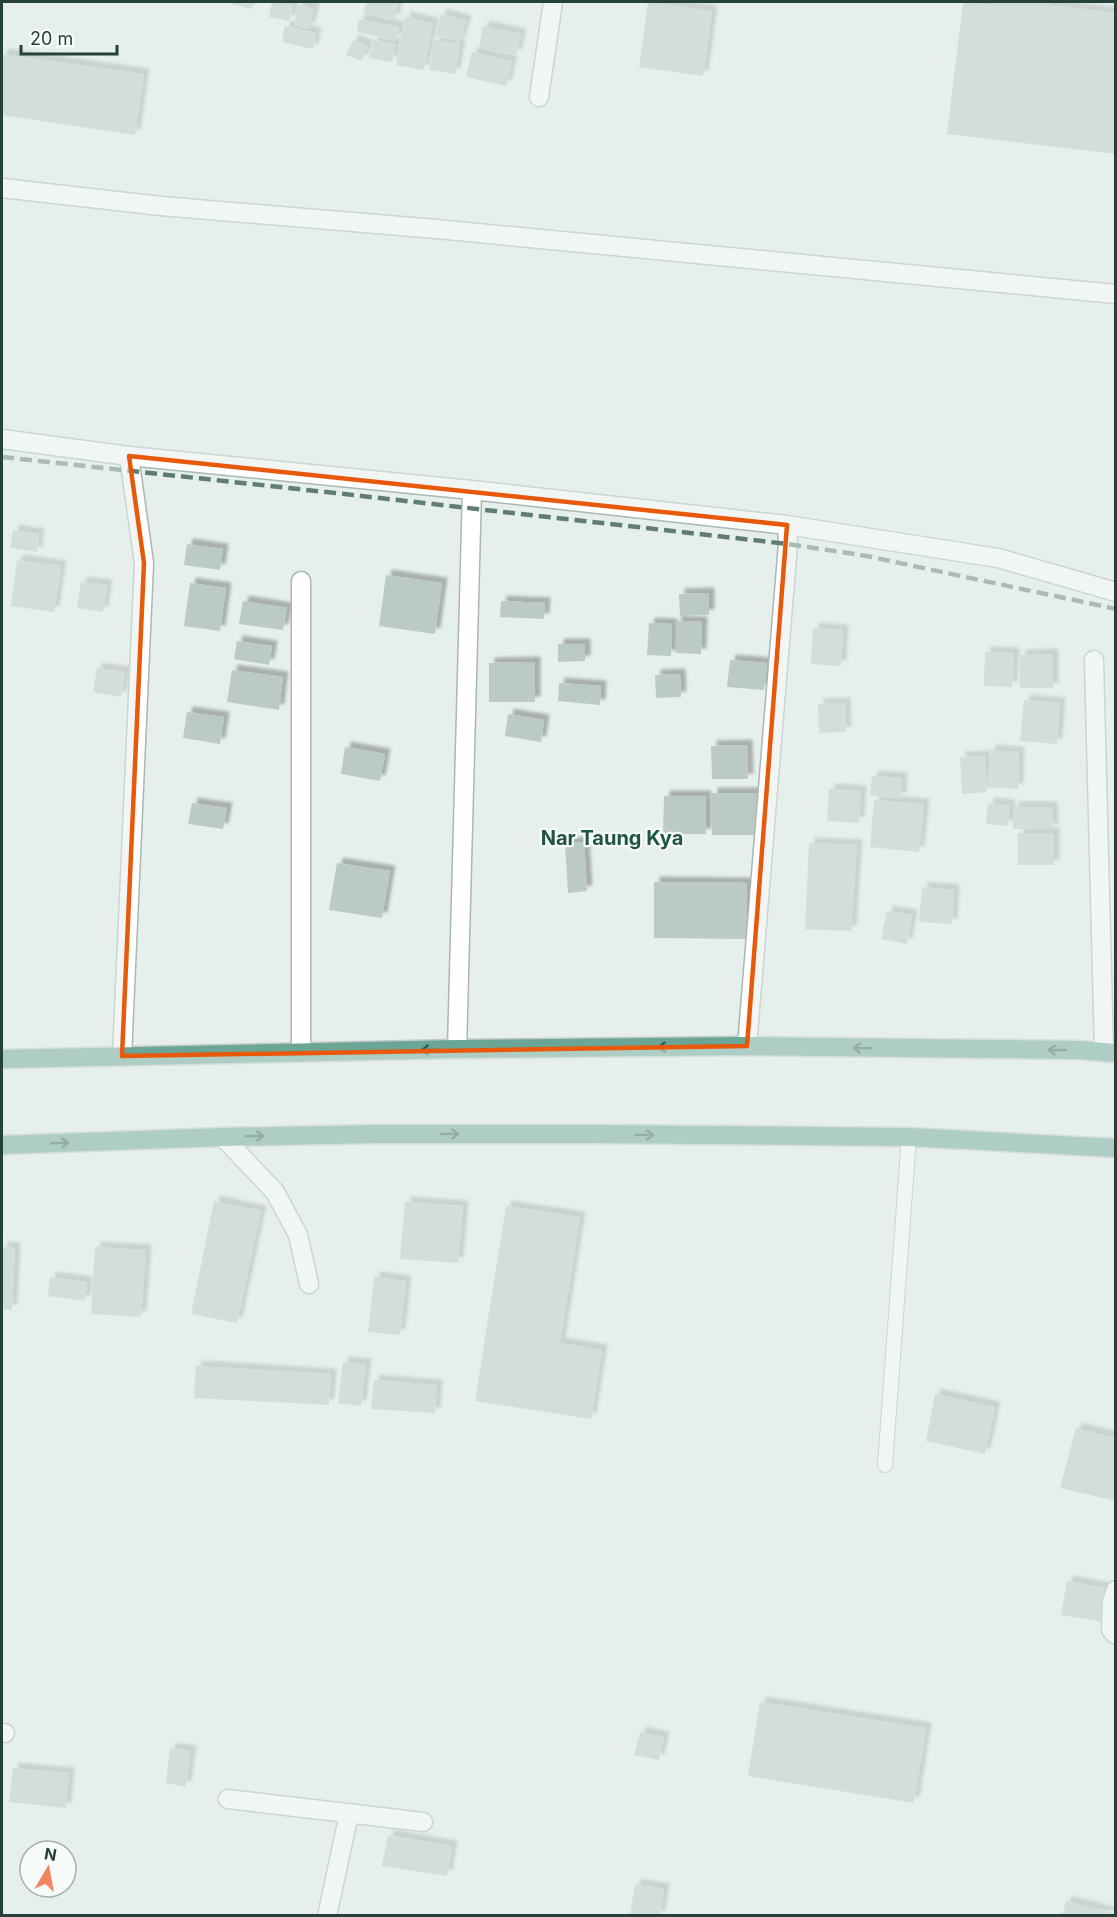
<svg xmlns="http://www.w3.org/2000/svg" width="1117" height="1917" viewBox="0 0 1117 1917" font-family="Inter,sans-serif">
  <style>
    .building { fill: #bbcac4; filter: url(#shadow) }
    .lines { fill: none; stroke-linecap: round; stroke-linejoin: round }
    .service-casing { stroke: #a8b8b2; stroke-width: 16 }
    .minor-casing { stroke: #a8b8b2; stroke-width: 21 }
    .primary-casing { stroke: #c2cac8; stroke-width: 21 }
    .service { stroke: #fff; stroke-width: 14 }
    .minor { stroke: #fff; stroke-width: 18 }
    .primary { stroke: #6aa596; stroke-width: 18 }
    .rail { stroke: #5f7d75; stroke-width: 4.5; stroke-dasharray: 12 6; stroke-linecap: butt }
    .oneway { stroke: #365b51 }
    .marked { fill: none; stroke: #e8590c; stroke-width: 4.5; stroke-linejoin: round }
    .labels { text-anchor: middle; stroke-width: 4.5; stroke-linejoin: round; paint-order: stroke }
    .quarter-label { font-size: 20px; font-weight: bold; fill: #1f5548; stroke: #f7fbf9 }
  </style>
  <defs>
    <filter id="shadow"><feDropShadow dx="5.5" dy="-5.5" stdDeviation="1.5" flood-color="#0004"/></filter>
  </defs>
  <rect width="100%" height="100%" fill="#e6efeb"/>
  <!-- building -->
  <path class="building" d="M231,2h23l-2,7 -21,-5z
    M272,2l21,3 -3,16 -21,-4z
    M366,2h32l-4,18 -30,-7z
    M648,2l64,9 -9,65 -64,-9z
    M963,2l29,3 1,-3h57v3l66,8v141l-169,-20z
    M298,5l16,4 -5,20 -15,-4z
    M441,14l25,7 -6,21 -25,-6z
    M405,17l28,6 -9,47 -28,-5z
    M359,19l40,8 -3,14 -39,-9z
    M285,26l31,7 -3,16 -31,-7z
    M483,26l38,8 -5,21 -37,-7z
    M353,40l15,6 -6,15 -16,-6z
    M373,40l22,4 -3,18 -23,-4z
    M435,40l25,4 -5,30 -26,-4z
    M472,52l40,9 -6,25 -40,-9z
    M2,54l142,20 -9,61 -133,-20z
    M13,530l26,4 -2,18 -27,-4z
    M187,544l36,5 -3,21 -36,-5z
    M17,560l44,6 -7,46 -43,-6z
    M386,575l56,8 -7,51 -56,-8z
    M81,582l26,3 -4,27 -26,-4z
    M190,583l36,5 -6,43 -36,-5z
    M709,593v22l-29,1 -1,-22z
    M243,601l44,7 -4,22 -44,-6z
    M501,601l44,2 -1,16 -44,-2z
    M676,621l26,1 -1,32 -25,-1z
    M649,623l23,1 -1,32 -24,-1z
    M813,628l30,2 -2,36 -30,-2z
    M237,641l35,5 -3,19 -35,-6z
    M558,644h27v17l-27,1z
    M985,652l29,1 -2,34 -28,-1z
    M1053,654v34h-33v-33z
    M730,660l37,3 -3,27 -37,-3z
    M535,662v40h-46v-39z
    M97,668l28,4 -4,25 -28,-5z
    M232,670l51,7 -4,33 -52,-8z
    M680,674l1,23 -25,1 -1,-23z
    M559,683l42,3 -1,19 -42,-4z
    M1024,700l36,3 -3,41 -37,-3z
    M845,703l1,29 -27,1 -1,-29z
    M187,712l37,5 -4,27 -37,-6z
    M508,714l36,6 -3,22 -36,-6z
    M747,745l1,34h-36l-1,-33z
    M345,747l40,7 -5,27 -39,-7z
    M990,750l29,2 -1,37 -30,-2z
    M985,756l2,36 -25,2 -2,-37z
    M872,776l30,2 -1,20 -31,-2z
    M829,789l32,2 -2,32 -32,-2z
    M712,793h45v42h-45z
    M664,796h42v38h-43z
    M874,800l50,4 -5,48 -49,-5z
    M192,803l35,5 -4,21 -35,-5z
    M988,803l22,2 -2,21 -22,-2z
    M1013,807h39l1,22h-40z
    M1018,833h36v32h-36z
    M584,842l3,49 -19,2 -3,-50z
    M809,843l48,2 -6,86 -46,-2z
    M337,863l53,8 -8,47 -53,-8z
    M654,882l93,1v56l-93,-1z
    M922,887l32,3 -2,34 -33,-2z
    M887,911l25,4 -5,29 -26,-5z
    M214,1201l47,10 -24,112 -46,-9z
    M405,1202l58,4 -5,57 -58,-4z
    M506,1206l74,11 -20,126 42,7 -11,69 -116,-18z
    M2,1247l13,1 -3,62 -10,-1z
    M95,1247l51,3 -5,67 -50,-3z
    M50,1277l37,5 -2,19 -37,-5z
    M374,1277l32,4 -6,54 -32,-3z
    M343,1362l23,2 -5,42 -23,-3z
    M196,1366l135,8 -2,31 -135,-7z
    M374,1380l63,5 -2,28 -64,-4z
    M935,1394l60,13 -10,47 -59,-13z
    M1076,1428l40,10v63l-56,-13z
    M1067,1581l43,8 -6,33 -43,-7z
    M760,1702l166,26 -12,75 -166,-27z
    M640,1732l24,5 -5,23 -25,-5z
    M170,1748l21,3 -5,36 -20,-4z
    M13,1768l56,5 -3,35 -57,-6z
    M388,1835l64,11 -5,30 -65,-10z
    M635,1884l29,5 -4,27h-30z
    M1066,1901l50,13v2h-54z"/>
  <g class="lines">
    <!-- service casing -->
    <g class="service-casing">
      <path id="service" d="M885,1465l24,-328"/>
    </g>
    <!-- minor casing -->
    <g class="minor-casing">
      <path id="minor" d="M539,97l14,-95
        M2,188l159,18 275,23 680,65
        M2,439l127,17 343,34 315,35 211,33 118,34
        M301,581v471
        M1094,660l10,392
        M747,1046l41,-502 -1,-19
        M457,1049l15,-559
        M122,1056l22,-493 -15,-107
        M223,1137l52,55 23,43 11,49
        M1116,1590l-4,12 -1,28 5,5
        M2,1733h3
        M228,1799l195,23
        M327,1916l22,-102"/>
    </g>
    <!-- primary casing -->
    <g class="primary-casing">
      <path id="primary" d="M2,1059l455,-10 290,-3 331,4 38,3
        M2,1145l221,-8 154,-3h216l316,3 207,11"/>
    </g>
    <!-- service -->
    <use href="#service" class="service"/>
    <!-- minor -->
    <use href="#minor" class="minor"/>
    <!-- primary -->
    <use href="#primary" class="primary"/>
    <!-- rail -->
    <path class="rail" d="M2,457l333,36 453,51 79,12 249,53"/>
  </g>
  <!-- one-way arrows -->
  <defs><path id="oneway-shaft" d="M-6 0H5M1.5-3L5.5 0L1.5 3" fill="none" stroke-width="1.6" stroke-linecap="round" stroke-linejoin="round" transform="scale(1.5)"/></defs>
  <g class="oneway">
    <use href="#oneway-shaft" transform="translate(667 1047) rotate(179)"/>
    <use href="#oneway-shaft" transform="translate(862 1048) rotate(-179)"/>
    <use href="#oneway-shaft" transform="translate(430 1050) rotate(179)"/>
    <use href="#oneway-shaft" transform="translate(1057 1050) rotate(-180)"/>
    <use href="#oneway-shaft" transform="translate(450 1134)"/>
    <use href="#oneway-shaft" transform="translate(645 1135) rotate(1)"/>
    <use href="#oneway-shaft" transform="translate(255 1136) rotate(-1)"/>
    <use href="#oneway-shaft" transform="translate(60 1143) rotate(-2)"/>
  </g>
  <!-- marked area -->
  <path d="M0 0H1117V1917H0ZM129,456l658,69 -40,521 -625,10 22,-493z" fill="#e6efeb" fill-opacity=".55" fill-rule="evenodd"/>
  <path class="marked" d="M129,456l658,69 -40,521 -625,10 22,-493z"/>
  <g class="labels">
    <!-- quarter labels -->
    <g class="quarter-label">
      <text x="612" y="845">Nar Taung Kya</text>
    </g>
  </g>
  <!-- border -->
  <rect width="1117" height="1917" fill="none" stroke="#24423a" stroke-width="6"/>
  <!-- north arrow -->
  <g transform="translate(48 1869) rotate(10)"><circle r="28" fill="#f7fbf9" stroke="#a3b1ad" stroke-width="1.5"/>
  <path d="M0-4.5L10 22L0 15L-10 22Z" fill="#f4845f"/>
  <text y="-9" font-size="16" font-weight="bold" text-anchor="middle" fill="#24423a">N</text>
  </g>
  <!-- scale -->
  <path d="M21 45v9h96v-9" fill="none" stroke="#24423a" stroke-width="3"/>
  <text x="30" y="45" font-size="18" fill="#24423a" stroke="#f7fbf9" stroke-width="4.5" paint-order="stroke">20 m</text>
</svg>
